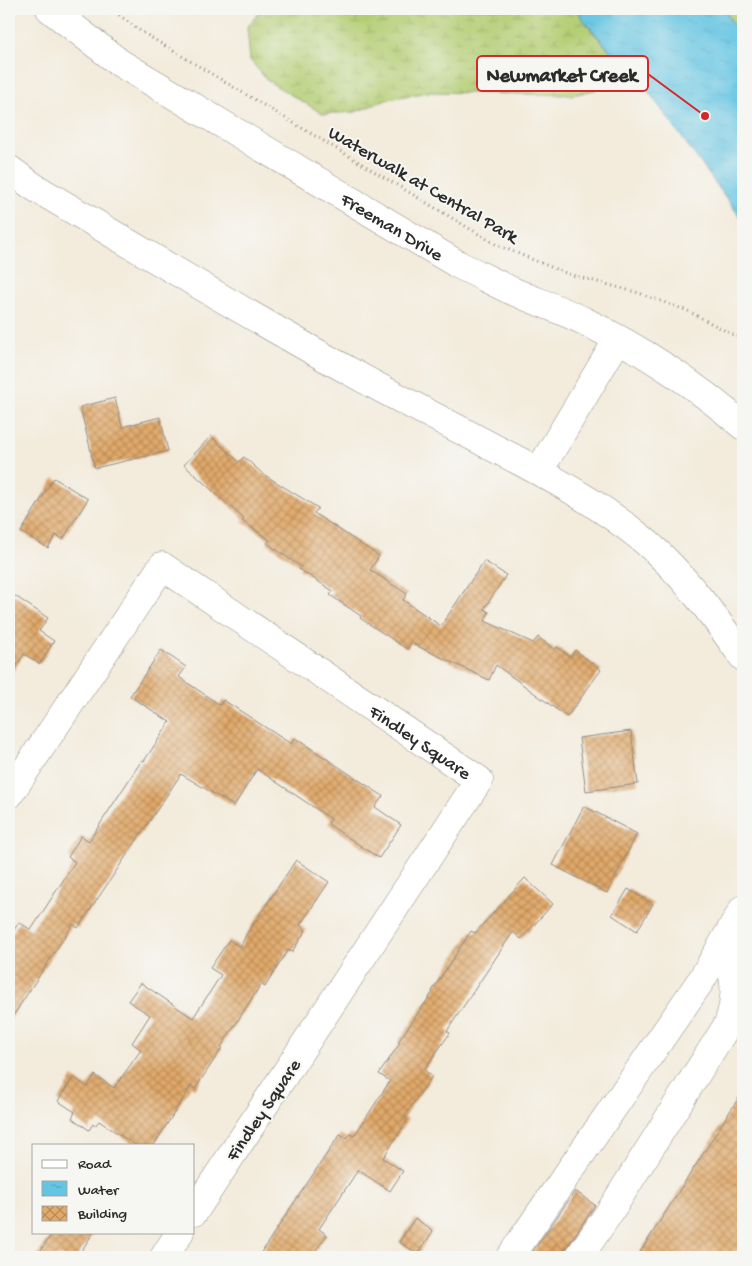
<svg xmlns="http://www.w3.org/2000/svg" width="752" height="1266" viewBox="0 0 752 1266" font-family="'Gochi Hand',sans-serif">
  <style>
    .wetland { fill: url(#wetland-marsh); stroke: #6f7c4e }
    .water { fill: url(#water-ripples); stroke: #487887 }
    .building { fill: url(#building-cross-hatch) }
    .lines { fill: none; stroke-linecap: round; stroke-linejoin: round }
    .minor-casing { stroke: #8f8b83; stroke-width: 29 }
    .path { stroke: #8f8b83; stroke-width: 3; stroke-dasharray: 1 4; stroke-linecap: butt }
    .minor { stroke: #fff; stroke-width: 28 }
    .labels { text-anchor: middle; stroke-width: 4; stroke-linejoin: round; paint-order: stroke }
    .street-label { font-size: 19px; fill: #2b2b2b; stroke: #f6f6f2 }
    .leader { fill: none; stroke: #d62828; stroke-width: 2 }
    .callout-dot { fill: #d62828; stroke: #f6f6f2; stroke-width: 2 }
    .callout { fill: #f6f6f2; stroke: #d62828; stroke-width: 2 }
    .callout-label { font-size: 20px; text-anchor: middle; font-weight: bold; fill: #2b2b2b }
  </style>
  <defs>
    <pattern id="wetland-marsh" width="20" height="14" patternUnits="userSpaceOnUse" patternTransform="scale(1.25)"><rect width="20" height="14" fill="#b3cd72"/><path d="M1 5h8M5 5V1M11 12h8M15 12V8" fill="none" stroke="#9ab063"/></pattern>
    <pattern id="water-ripples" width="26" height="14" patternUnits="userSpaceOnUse" patternTransform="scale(1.25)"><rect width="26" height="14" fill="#64c5e3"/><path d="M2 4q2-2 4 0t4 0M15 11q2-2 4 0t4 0" fill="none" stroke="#57a9c3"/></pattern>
    <pattern id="building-cross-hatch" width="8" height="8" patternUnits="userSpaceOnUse" patternTransform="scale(1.25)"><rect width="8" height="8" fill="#e1a96a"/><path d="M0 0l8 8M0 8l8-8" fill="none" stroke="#b78a57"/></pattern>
  </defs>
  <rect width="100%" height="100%" fill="#f6f6f2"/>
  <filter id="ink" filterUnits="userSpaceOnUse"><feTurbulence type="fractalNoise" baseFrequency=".02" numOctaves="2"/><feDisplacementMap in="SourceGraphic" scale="10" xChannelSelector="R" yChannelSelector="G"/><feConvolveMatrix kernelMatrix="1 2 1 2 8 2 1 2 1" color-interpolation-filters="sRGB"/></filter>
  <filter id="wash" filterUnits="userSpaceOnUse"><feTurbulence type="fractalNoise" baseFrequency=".0096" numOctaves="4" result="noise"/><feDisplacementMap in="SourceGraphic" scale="20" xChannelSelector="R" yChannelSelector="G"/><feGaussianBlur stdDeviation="1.12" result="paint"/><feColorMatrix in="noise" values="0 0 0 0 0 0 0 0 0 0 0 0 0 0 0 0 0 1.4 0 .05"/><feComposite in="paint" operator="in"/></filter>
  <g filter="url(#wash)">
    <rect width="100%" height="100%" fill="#f3ebdb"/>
    <!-- wetland -->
    <path class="wetland" d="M262,9h315c15,27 41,49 63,70l-67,16 -145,-3 -39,7 -34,13 -32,2 -55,-33 -18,-21 -3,-33z
      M724,9h19v32z"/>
    <!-- water -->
    <path class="water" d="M577,9h147l19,32v180l-103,-141 -29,-28 -29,-34z"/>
    <g id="blocks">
      <!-- building -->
      <path class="building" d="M115,398l7,29 38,-10 8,34 -73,17 -15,-61z
        M211,436l28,26 5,-5 19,17 55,34 -4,5 65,43 -9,14 37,24 -4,6 38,26 43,-65 22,14 -22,34 5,3 -4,9 48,22 5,-6 17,13 2,-3 13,10 5,-7 26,20 -34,47 -71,-52 -7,15 -78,-37 -4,6 -47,-31 1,-2 -31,-21 3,-4 -34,-22 2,-2 -34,-24 3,-3 -28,-19 2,-2 -60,-54z
        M54,478l34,21 -25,40 -7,-4 -8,13 -27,-16z
        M9,592l39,26 -9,13 15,10 -14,23 -16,-10 -15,24z
        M161,650l25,17 -7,10 41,28 3,-5 2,1 66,43 4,-6 88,58 -8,11 26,18 -22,33 -51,-34 3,-5 -74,-50 -23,37 -53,-32 -103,154 -5,-4 -64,98v-84l10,-16 12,8 44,-68 -7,-5 13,-21 8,5 53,-81 2,1 26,-39 -40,-26z
        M631,731l7,53 -52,7 -7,-53z
        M584,806l53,28 -30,59 -54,-28z
        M296,860l33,22 -29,43 6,5 -14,22 -4,-2 -23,37 -4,-3 -40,63 1,1 -27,41 -4,-3 -37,59h-19l-36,-24 -4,5 -2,-2 -4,6 -17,-12 3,-6 -17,-11 15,-24 14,10 8,-12 19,13 27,-38 -9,-7 18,-28 -22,-14 13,-18 52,35 28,-43 -11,-7 19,-28 11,7 6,-12z
        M525,878l28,26 -32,35 -8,-7 -66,99 3,2 -26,37 8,6 -28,41 4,2 -25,39 20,13 -13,20 -32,-21 -39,59 8,6 -16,22h-53l82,-123 7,4 3,-4 4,2 36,-55 -11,-7 21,-31 -2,-1 35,-50 -1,-1 39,-60 4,2z
        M628,889l25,15 -16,27 -25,-16z
        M743,1091v166h-106z
        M575,1191l20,14 -35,52h-31z
        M415,1218l18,13 -15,23 -19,-12z
        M53,1232h41l-17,25h-41z"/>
    </g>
  </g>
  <g filter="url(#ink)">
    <use href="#blocks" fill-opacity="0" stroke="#8f8b83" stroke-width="1"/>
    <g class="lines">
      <!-- minor casing -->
      <g class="minor-casing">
        <g id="minor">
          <path id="s1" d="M50,9l70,54 47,28 292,174c17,8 34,17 51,25 25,11 50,19 74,31 57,28 111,63 159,105"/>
          <path d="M9,169l25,18c105,62 210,126 317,185 48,27 97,51 145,77 53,27 104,55 150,93 38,33 68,74 97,115"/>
          <path d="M539,471l79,-132"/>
          <path id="s2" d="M9,795l153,-229 317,214 -285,432"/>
          <path d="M164,1257l16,-25"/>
          <path d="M510,1257l192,-278 41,-70"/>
          <path d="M579,1257l30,-44 119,-189c11,-31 7,-49 -5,-79"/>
        </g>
      </g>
      <!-- path -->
      <path class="path" d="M111,9l28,21 21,13 337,202 71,29 71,19 49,18 55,29"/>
      <!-- minor -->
      <use href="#minor" class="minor"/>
    </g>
  </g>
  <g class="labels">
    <!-- street labels -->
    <g class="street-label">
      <text transform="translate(424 183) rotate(30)" y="7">Waterwalk at Central Park</text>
      <text dy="7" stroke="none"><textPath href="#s1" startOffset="406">Freeman Drive</textPath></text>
      <text dy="7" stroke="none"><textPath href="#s2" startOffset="588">Findley Square</textPath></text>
      <text transform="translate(262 1109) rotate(-56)" y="7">Findley Square</text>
    </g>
  </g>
  <!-- callouts -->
  <path class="leader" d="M705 116L648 74"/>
  <circle class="callout-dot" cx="705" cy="116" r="5"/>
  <rect class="callout" x="477" y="56" width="171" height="35" rx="5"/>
  <g class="callout-label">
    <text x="562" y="81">Newmarket Creek</text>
  </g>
  <!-- margin -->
  <rect width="752" height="1266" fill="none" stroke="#f6f6f2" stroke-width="30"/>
  <!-- legend -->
  <rect x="32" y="1144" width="162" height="90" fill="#f6f6f2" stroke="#a5a5a2"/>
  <rect x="42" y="1160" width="25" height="8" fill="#ffffff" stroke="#a5a5a2"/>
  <text x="78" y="1168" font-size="15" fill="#2b2b2b">Road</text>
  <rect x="42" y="1181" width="25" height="15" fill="url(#water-ripples)" stroke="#a5a5a2"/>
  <text x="78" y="1194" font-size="15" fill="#2b2b2b">Water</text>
  <rect x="42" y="1206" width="25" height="15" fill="url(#building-cross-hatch)" stroke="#a5a5a2"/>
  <text x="78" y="1218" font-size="15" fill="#2b2b2b">Building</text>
</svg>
